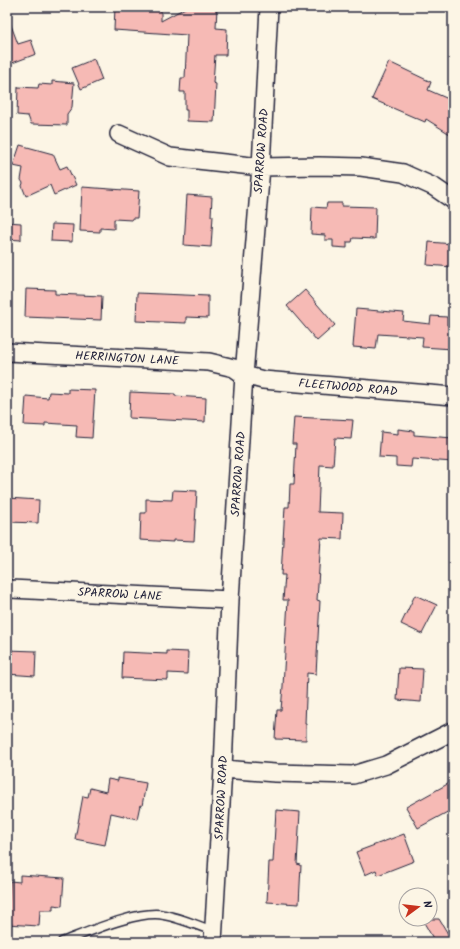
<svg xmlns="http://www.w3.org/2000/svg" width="460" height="949" viewBox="0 0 460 949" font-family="Kalam,sans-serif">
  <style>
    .building { fill: #f6bab5; stroke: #22223b }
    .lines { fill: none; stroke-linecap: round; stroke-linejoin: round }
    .service-casing { stroke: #22223b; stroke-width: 11 }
    .minor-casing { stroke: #22223b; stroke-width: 20 }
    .service { stroke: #fcf5e5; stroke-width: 8 }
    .minor { stroke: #fcf5e5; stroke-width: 17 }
    .labels { text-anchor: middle; stroke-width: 3.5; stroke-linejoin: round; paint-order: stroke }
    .street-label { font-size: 12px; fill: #22223b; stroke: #fcf5e5 }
  </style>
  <rect width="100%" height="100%" fill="#fcf5e5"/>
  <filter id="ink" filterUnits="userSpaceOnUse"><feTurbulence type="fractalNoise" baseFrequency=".025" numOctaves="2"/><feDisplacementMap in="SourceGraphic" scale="8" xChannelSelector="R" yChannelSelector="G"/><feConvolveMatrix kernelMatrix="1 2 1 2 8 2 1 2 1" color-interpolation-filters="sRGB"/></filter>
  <g filter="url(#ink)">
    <!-- building -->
    <path class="building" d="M115,7h46v14l26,-14h30l-1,21 11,1 -1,26h-11l-2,28 3,1 -2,38 -27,-1v-11h-2v-18h-5l1,-14h4l2,-43 -73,-5z
      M7,20h2l9,24 13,-4 5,14 -29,11z
      M94,59l8,21 -21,9 -9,-21z
      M389,62l42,20 -3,8 25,11v35l-27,-17 -1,3 -53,-23z
      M52,81l22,2 -2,24 -5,7v11l-36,-1 -3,-8 -11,-1 1,-28 20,1 1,-4 13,1z
      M20,145l33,9 7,15 7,-3 9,19 -22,10 -4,-10 -24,11 -4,-10 1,-3 -2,-3 2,-12 -10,-2z
      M82,187l57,4 -2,27h-5v2l-18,-1v10l-14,-1v4l-20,-1z
      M187,195l25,2 -1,19h2l-2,31 -27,-2z
      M327,203h15v3l34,1 -1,32 -22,-1 -1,4h-5v6l-14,-1v-7h-8v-5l-14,-1 1,-27 14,1z
      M7,222l14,1v17l-14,-1z
      M52,224l21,1 -1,17 -21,-1z
      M429,242l24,2v23l-26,-2z
      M26,289l29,1v4l47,2 -1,24 -76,-3z
      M305,290l30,35 -18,16 -30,-35z
      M137,293l71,3v22l-22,-1v6l-50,-2z
      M356,309l48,4 -1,8 27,3 1,-8 16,1v8h6v24l-31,-2 1,-10 -45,-3 -2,15 -23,-2z
      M68,389l27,1 -3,48 -16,-1 1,-12 -32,-2v3l-21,-1 2,-29 22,2 1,-6 19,1z
      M130,392l45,2v2l31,2 -1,24 -76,-4z
      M294,417l59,3 -2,19 -16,-1 -2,28 -13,-1 -2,47 25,1 -1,26 -21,-1 -4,62 3,1 -4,73 -9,-1 -2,51h1v16l-31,-1 2,-29h4l2,-24 5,-86h-5l2,-25h-4l4,-68h4l1,-23h4l2,-40h-4z
      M398,429l16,2v4l39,3v24l-41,-3 -1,8 -15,-1v-8l-17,-1 2,-25 17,2z
      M173,490l24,1 -3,50 -21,-1v2l-33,-2 1,-27h5v-14l26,1z
      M7,498l32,2 -1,23 -31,-1z
      M415,595l22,10 -15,29 -21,-10z
      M7,650l29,1 -1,25 -28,-2z
      M167,651l21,1 -1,22 -19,-1v7l-46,-2 1,-26 44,2z
      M399,668l24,1 -2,33 -24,-2z
      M118,778l28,5 -4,23 -2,-1 -3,14 -26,-6 -6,32 -30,-6 8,-43 5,1 2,-9 16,4 2,-13 10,2z
      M453,781v28l-35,19 -12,-21z
      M276,810l24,2 -3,52 4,1 -2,39 -32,-2 2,-40h4z
      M404,834l10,27 -36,14 -2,-5 -11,5 -9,-23z
      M20,875l44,3 -2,28 -9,-1v5h-13l-1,16 -32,-2 3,-43 10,1z
      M422,919h17l14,23h-18z"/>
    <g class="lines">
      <!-- service casing -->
      <g class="service-casing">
        <path id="service" d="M62,942c24,-9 78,-33 102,-27 17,3 34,11 50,16"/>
      </g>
      <!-- minor casing -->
      <g class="minor-casing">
        <path id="minor" d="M119,134l51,23 91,10 58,-1 42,1 42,6 31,14 19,13
          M7,352l202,10 25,6 10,7 19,5 190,16
          M11,589l219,11
          M223,769l52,4 78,2 33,-10 67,-34
          M213,942l10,-173 7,-169 14,-225 17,-208 8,-160"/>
      </g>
      <!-- service -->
      <use href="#service" class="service"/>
      <!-- minor -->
      <use href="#minor" class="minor"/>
    </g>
  </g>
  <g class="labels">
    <!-- street labels -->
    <g class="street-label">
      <text transform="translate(261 151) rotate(-86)" y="4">SPARROW ROAD</text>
      <text transform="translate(127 358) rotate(3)" y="4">HERRINGTON LANE</text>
      <text transform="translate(348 387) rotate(5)" y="4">FLEETWOOD ROAD</text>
      <text transform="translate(238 474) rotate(-86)" y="4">SPARROW ROAD</text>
      <text transform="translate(120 594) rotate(3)" y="4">SPARROW LANE</text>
      <text transform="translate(221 798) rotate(-87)" y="4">SPARROW ROAD</text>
    </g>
  </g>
  <!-- margin -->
  <rect width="460" height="949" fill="none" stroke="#fcf5e5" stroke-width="24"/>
  <rect x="12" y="12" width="436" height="925" fill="none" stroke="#22223b" stroke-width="1.5" filter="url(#ink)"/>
  <!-- north arrow -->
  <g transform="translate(418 907) rotate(75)"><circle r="19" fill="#fcf5e5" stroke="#a5a1a1"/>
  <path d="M0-3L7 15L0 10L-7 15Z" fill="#c8321e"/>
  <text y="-6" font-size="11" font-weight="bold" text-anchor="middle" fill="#22223b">N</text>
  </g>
</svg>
